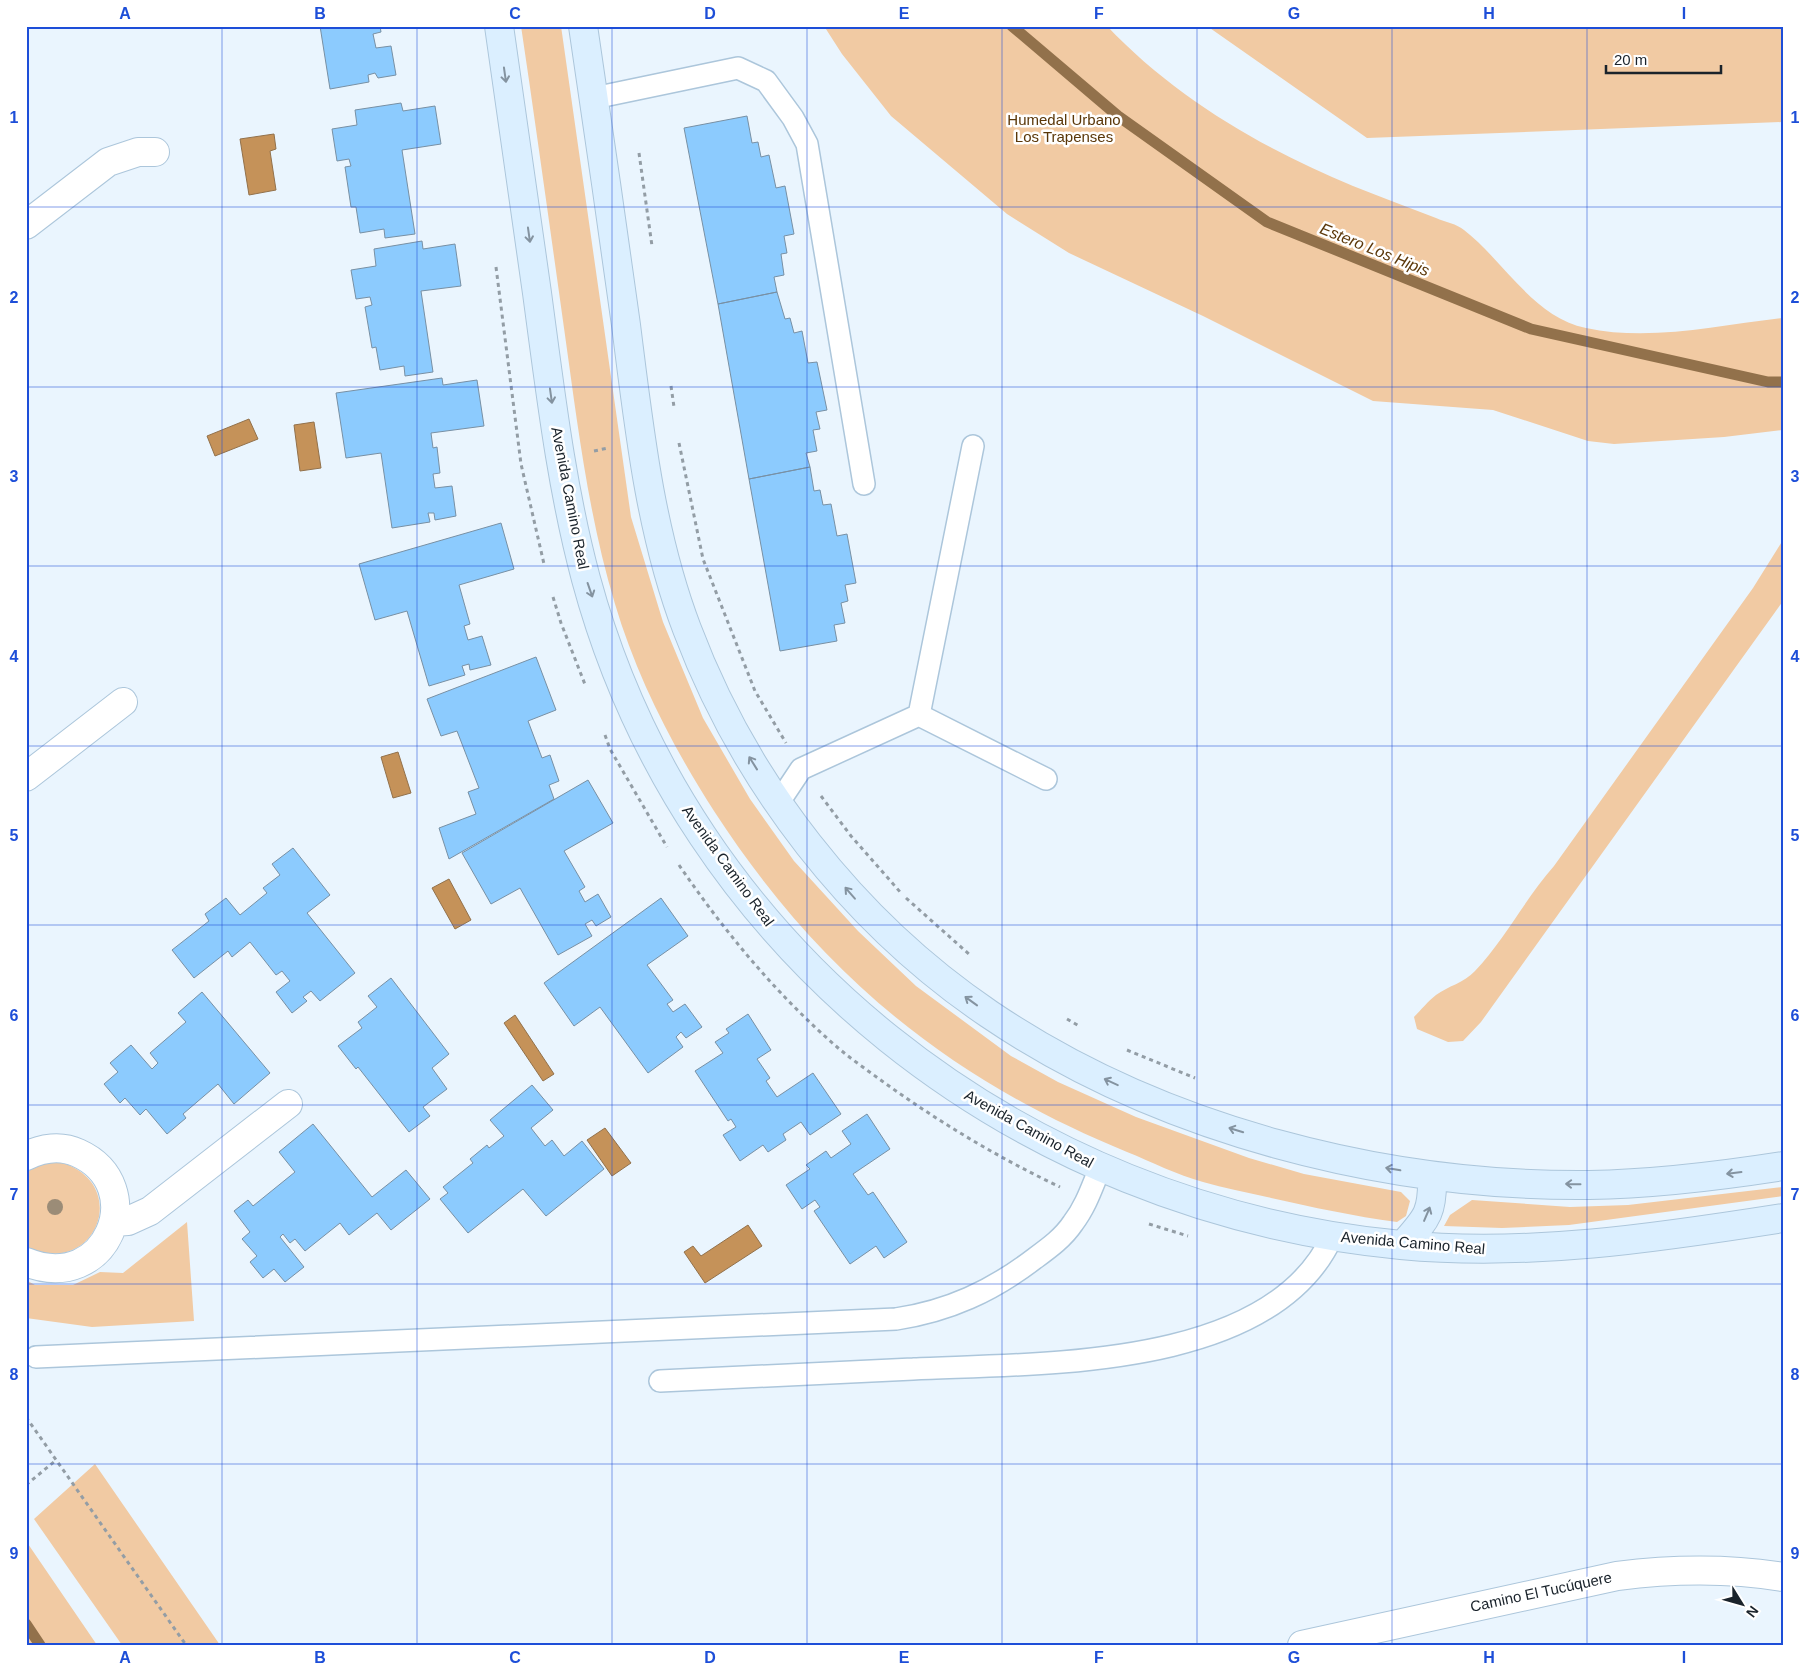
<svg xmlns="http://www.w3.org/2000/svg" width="1809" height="1671" viewBox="0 0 1809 1671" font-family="Helvetica,sans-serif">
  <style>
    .green { fill: #f1caa3 }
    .water { fill: #c59259; stroke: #92714b }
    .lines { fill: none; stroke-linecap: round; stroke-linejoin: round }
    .stream { stroke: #92714b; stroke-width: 11 }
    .building { fill: #8ccbfe; stroke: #7890a4 }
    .lane-casing { stroke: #acc6db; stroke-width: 24 }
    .street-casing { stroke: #acc6db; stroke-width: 30 }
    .secondary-casing { stroke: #acc6db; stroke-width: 30 }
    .path { stroke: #939da5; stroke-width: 3; stroke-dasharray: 4 4; stroke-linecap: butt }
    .lane { stroke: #fff; stroke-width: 21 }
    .street { stroke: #fff; stroke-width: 28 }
    .secondary { stroke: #dbefff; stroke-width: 28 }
    .tree { fill: #9b8c77 }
    .oneway { stroke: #8493a0 }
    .grid { fill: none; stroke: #1d4ed8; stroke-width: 1; stroke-opacity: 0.55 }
    .labels { text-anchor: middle; stroke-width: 5; stroke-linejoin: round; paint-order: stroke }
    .park-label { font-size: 15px; fill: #5a3708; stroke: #fff }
    .street-label { font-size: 15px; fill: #1a232b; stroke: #fff }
    .water-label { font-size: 16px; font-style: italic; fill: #5c380a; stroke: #fff }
    .neatline { fill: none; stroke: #1d4ed8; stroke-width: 2 }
    .grid-label { font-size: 16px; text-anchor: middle; font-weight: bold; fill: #1d4ed8 }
  </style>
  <rect width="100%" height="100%" fill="#eaf5fe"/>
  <!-- green -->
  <path class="green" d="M521,26h40l70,491 32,105 40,96 47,81 44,62 64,70 58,55 95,70 47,26 78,35 113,41 55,16 97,18 9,9 -4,15 -9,6c-44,-6 -86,-15 -130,-25 -21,-5 -43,-9 -64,-15 -26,-7 -51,-20 -76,-30 -179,-73 -308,-179 -413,-341 -41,-64 -77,-133 -99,-207 -27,-89 -38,-184 -51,-276 -14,-100 -28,-201 -43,-302z
    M824,26h283c67,71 156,123 246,160 27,11 55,21 83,32 9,4 21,6 28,12 41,32 69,87 122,98 65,14 132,-3 197,-10v112l-59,7 -110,7 -26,-3 -95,-31 -120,-9 -170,-85 -134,-63 -62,-39 -116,-98 -49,-62z
    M1207,26h576v96l-416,16z
    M1783,540v61l-302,421 -18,19 -15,1 -31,-13 -3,-12c7,-7 14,-16 22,-22 12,-9 28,-12 39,-24 30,-32 50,-72 79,-105l199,-278z
    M60,1162c73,21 36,118 -34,85v-75l19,-9z
    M1783,1187v9l-214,29 -67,3 -58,-2 6,-11 22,-15 98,7 58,-2z
    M187,1222l7,99 -102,6 -66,-9v-38l9,5h38l27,-13 23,1z
    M95,1464l125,181h-98l-88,-126z
    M26,1541l71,104h-71z"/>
  <!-- water -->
  <path class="water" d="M274,134l2,15 -6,2 6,39 -27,5 -9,-56z
    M249,419l9,20 -43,17 -8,-20z
    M314,422l7,46 -21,3 -6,-46z
    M398,752l13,41 -18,5 -12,-41z
    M449,879l22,41 -16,9 -23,-41z
    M515,1015l39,59 -11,7 -39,-58z
    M605,1128l26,35 -19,13 -25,-36z
    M748,1225l14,21 -57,37 -21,-31 9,-6 8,10z"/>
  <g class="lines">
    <!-- stream -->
    <path class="stream" d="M1012,26l106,90 149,106 264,107 237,53h15
      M26,1624l14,21"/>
  </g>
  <!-- building -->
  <path class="building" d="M320,26h60l1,6 -8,2 3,14 15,-2 5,29 -18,3 -3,-5 -7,2 1,7 -39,7z
    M401,103l2,8 32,-5 6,38 -39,6 13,84 -30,4 -1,-9 -24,4 -4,-26h-5l-6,-40 6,-1 -2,-7 -12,2 -5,-32 25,-4 -2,-15z
    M747,116l5,27 6,-1 3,15 8,-2 7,33 9,-2 9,48 -10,2 3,17 -6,1 3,21 -10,2 3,15 -59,12 -34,-176z
    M422,241l1,8 32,-5 6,42 -40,5 12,81 -28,4 -1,-10 -24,4 -4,-23 -4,1 -7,-41 7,-2 -2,-8 -14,2 -5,-29 25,-4 -2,-17z
    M777,292l8,27 5,-1 4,15 8,-2 6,32 9,-1 10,48 -11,2 4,17 -7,1 4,21 -11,2 4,14 -61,12 -31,-175z
    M442,378l1,7 34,-5 7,46 -53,7 2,15 4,-1 3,26 -7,1 2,14 17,-2 4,30 -21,4 -1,-7h-6l2,9 -38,6 -11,-75 -35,5 -10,-65z
    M810,467l4,24 6,-1 3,15 8,-1 6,32 10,-2 9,49 -11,2 3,16 -7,2 4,20 -11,2 3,16 -57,10 -31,-172z
    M501,523l13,46 -55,16 11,39 -6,2 4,14 14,-4 9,29 -21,5 -1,-6 -7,2 3,9 -36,11 -22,-75 -32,9 -16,-56z
    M536,657l20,53 -28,11 14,37 8,-3 9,26 -10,4 5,14 -105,60 -10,-31 37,-14 -8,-22 11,-4 -22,-57 -16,5 -14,-37z
    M588,780l25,43 -49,28 21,36 -6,4 6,11 13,-8 13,23 -15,9 -4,-6 -7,4 7,12 -34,19 -38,-67 -29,16 -29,-51z
    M293,848l37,47 -23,18 48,60 -35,28 -9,-10 -8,6 4,4 -15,12 -16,-21 14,-11 -8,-10 -6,4 -26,-33 -18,15 -4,-6 -34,27 -22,-28 37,-29 -4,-7 21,-16 14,17 27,-22 -4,-5 17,-13 -8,-11z
    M661,898l27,38 -41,29 26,35 -6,4 6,8 12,-8 17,23 -16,11 -5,-6 -5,5 7,10 -35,26 -48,-66 -26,19 -30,-43z
    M391,978l58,76 -17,14 15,21 -24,18 7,9 -21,16 -51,-65 -2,2 -18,-23 24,-18 -4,-6 19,-15 -9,-11z
    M202,992l68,81 -36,31 -16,-20 -35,30 3,4 -19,16 -21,-25 -6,6 -15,-17 -5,5 -16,-19 14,-12 -8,-9 21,-18 21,24 6,-6 -8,-10 36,-31 -8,-9z
    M748,1014l23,36 -14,9 13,19 -4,3 11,16 36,-24 28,41 -31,21 -9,-13 -18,12 3,6 -18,12 -5,-7 -23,16 -17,-26 13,-8 -5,-8 -3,2 -33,-50 28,-18 -8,-11 14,-9 -3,-4z
    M532,1085l21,25 -22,18 14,18 7,-6 12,16 18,-15 22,28 -58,47 -23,-27 -55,44 -28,-34 8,-6 -5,-6 30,-24 -3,-4 17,-14 2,3 15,-12 -14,-16z
    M867,1114l23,35 -37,25 15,21 5,-3 34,50 -23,16 -8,-12 -26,18 -36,-53 6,-4 -5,-7 -13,9 -16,-24 24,-16 -4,-4 20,-14 5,7 20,-14 -9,-13z
    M313,1124l59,73 34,-27 24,29 -39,31 -14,-17 -28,22 -9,-12 -35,28 -10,-12 -5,4 -7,-9 -3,3 24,30 -19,15 -11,-13 -11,9 -13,-16 7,-6 -15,-17 8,-7 -16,-21 14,-11 5,6 42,-34 -16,-20z"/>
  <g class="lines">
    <!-- lane casing -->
    <g class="lane-casing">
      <path id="lane" d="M594,98l144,-30 28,13 27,37 14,26 57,340
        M919,715l127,64
        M779,802l22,-33 118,-54 54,-269
        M36,1357l860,-38c53,-8 96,-28 138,-60 15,-11 29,-21 39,-36 13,-17 19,-36 27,-55
        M660,1381c85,-4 169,-8 253,-12 125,-6 357,2 419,-132"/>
    </g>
    <!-- street casing -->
    <g class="street-casing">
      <path id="street" d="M26,225l82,-63 30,-10h17
        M26,777l97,-75
        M26,1156c16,-8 35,-11 52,-3 73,33 29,142 -52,109
        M114,1222l14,-1 22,-10 138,-107
        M1302,1645l315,-69c56,-7 110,-8 166,1"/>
    </g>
    <!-- secondary casing -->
    <g class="secondary-casing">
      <path id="secondary" d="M499,26c12,89 26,178 38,267 13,96 24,193 49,286 101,374 435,630 815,666 128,12 255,-7 382,-27
        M583,26c15,100 29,199 43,299 13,103 24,207 61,304 58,154 166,293 302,385 171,116 395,173 600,171 65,-1 130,-9 194,-19
        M1403,1245c24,-27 30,-32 29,-69"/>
    </g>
    <!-- path -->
    <path class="path" d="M639,153l13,93
      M496,267l25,197 23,100
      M671,386l3,21
      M679,443l24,116 52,132 31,52
      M594,451l14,-3
      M553,597l8,26 25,64
      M605,735l5,14 57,98
      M821,796l30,40 50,57
      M679,865c45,66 97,129 158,182 14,12 30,23 45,34 57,41 115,76 178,106
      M906,898l64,57
      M1067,1019l12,7
      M1127,1050l68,28
      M1149,1224l39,12
      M26,1417l160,228
      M26,1485l29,-24"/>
    <!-- lane -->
    <use href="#lane" class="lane"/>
    <!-- street -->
    <use href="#street" class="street"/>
    <!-- secondary -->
    <use href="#secondary" class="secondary"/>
  </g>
  <!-- trees -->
  <circle class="tree" cx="55" cy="1207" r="8"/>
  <!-- one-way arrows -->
  <defs><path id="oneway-shaft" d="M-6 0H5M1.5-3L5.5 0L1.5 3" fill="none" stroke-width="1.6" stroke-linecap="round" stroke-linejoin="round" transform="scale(1.25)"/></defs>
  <g class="oneway">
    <use href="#oneway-shaft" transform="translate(505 75) rotate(82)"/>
    <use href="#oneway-shaft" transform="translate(529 235) rotate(82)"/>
    <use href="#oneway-shaft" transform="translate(551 396) rotate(82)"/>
    <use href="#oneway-shaft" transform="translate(590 590) rotate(71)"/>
    <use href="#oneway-shaft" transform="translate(753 763) rotate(-122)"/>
    <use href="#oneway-shaft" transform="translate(850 893) rotate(-131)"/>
    <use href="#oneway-shaft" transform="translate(971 1001) rotate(-144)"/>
    <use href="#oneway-shaft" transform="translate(1111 1082) rotate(-155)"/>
    <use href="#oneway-shaft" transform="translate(1236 1130) rotate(-163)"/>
    <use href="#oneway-shaft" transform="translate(1393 1169) rotate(-170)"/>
    <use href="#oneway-shaft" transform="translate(1734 1173) rotate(173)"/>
    <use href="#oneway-shaft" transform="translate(1573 1184) rotate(-179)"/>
    <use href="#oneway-shaft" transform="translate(1427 1214) rotate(-67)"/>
  </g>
  <!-- grid -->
  <path class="grid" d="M222,26v1619M417,26v1619M612,26v1619M807,26v1619M1002,26v1619M1197,26v1619M1392,26v1619M1587,26v1619M26,207h1757M26,387h1757M26,566h1757M26,746h1757M26,925h1757M26,1105h1757M26,1284h1757M26,1464h1757"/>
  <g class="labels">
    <!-- park labels -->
    <g class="park-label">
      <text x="1064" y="125">Humedal Urbano<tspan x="1064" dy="17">Los Trapenses</tspan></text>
    </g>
    <!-- street labels -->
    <g class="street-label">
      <text transform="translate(570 498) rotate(79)" y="5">Avenida Camino Real</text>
      <text transform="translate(728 866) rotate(54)" y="5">Avenida Camino Real</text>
      <text transform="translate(1029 1129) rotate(29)" y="5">Avenida Camino Real</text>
      <text transform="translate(1413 1243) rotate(5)" y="5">Avenida Camino Real</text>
      <text transform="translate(1541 1592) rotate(-12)" y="5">Camino El Tucúquere</text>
    </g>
    <!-- water labels -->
    <g class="water-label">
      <text transform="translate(1375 249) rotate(22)" y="6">Estero Los Hipis</text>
    </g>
  </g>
  <!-- border -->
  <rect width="1809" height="1671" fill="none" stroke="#ffffff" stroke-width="55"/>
  <!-- north arrow -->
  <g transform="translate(1742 1604) rotate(127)" stroke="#ffffff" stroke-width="4" paint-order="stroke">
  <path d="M0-4L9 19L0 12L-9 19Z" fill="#1a232b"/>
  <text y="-8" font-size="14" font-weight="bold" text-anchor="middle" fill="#1a232b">N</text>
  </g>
  <!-- scale -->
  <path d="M1606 65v8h115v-8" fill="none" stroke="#1a232b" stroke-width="2.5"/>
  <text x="1614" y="65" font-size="15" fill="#1a232b" stroke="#ffffff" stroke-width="4" paint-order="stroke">20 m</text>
  <rect x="28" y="28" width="1754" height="1616" class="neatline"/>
  <g class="grid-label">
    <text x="125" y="19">A</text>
    <text x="320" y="19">B</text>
    <text x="515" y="19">C</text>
    <text x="710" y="19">D</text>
    <text x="904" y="19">E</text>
    <text x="1099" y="19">F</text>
    <text x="1294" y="19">G</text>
    <text x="1489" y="19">H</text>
    <text x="1684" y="19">I</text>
    <text x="14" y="123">1</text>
    <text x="1795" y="123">1</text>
    <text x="14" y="303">2</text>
    <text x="1795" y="303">2</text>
    <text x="14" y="482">3</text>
    <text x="1795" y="482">3</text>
    <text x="14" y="662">4</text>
    <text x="1795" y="662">4</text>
    <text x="14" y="841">5</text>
    <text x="1795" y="841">5</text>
    <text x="14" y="1021">6</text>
    <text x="1795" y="1021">6</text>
    <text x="14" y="1200">7</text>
    <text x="1795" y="1200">7</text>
    <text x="14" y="1380">8</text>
    <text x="1795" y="1380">8</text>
    <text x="14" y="1559">9</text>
    <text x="1795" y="1559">9</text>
    <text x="125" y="1663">A</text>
    <text x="320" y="1663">B</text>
    <text x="515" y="1663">C</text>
    <text x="710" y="1663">D</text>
    <text x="904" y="1663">E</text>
    <text x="1099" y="1663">F</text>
    <text x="1294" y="1663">G</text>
    <text x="1489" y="1663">H</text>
    <text x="1684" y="1663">I</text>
  </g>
</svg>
